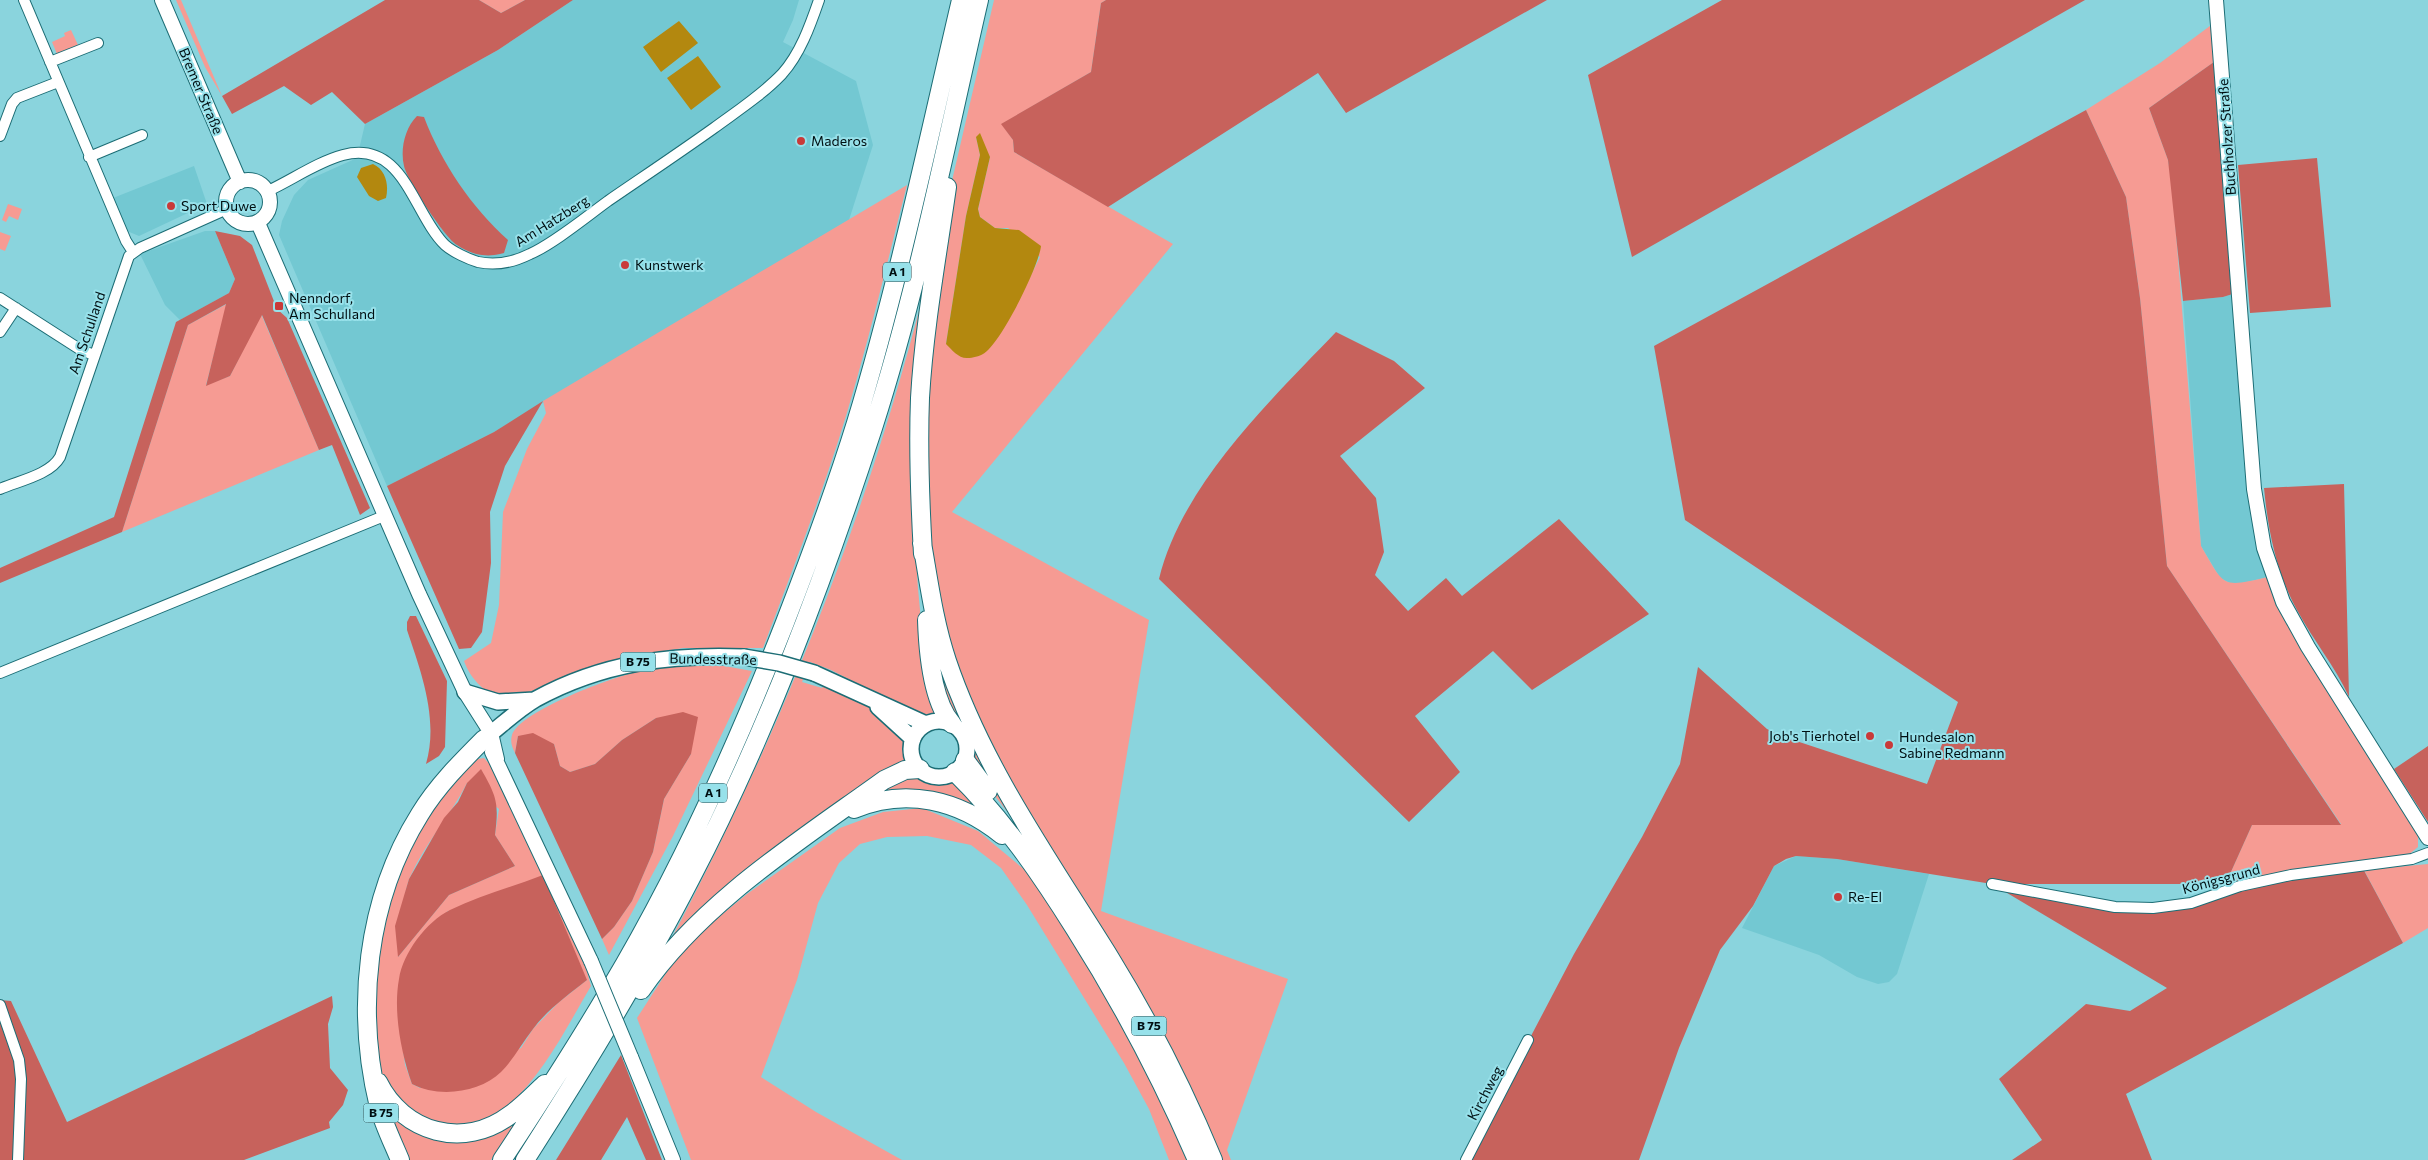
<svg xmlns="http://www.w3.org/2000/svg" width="2428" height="1160" viewBox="0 0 2428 1160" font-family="Commissioner,sans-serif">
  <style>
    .built { fill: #73c8d2 }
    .green { fill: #f69b93; fill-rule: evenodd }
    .forest { fill: #c7625c }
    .water { fill: #b3880f }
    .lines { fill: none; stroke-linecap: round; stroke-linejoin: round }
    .street-casing { stroke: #1c6d75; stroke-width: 12 }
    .secondary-casing { stroke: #1c6d75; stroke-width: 16 }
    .primary-casing { stroke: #1c6d75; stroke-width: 18 }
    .highway-casing { stroke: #1c6d75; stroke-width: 20 }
    .street { stroke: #fff; stroke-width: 10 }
    .secondary { stroke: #fff; stroke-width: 14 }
    .primary { stroke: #fff; stroke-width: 15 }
    .highway { stroke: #fff; stroke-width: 18 }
    .secondary-bridge-casing { stroke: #1c6d75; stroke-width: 16; stroke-linecap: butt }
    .primary-bridge-casing { stroke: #1c6d75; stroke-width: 18; stroke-linecap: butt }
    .secondary-bridge { stroke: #fff; stroke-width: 14 }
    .primary-bridge { stroke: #fff; stroke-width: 15 }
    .poi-dot { fill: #c93a39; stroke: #97e1ea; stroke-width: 2 }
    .labels { text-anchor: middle; stroke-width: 4; stroke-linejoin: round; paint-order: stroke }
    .shield { fill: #97e1ea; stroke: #2d4e53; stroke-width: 1 }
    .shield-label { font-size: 12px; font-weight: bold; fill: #000f12 }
    .street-label { font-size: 14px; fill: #000f12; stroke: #97e1ea }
    .poi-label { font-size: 14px; fill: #000f12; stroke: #97e1ea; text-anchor: start }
  </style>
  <rect width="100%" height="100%" fill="#8ad4dd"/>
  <!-- built -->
  <path class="built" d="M573,0h226l-6,20 -10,22 73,39 17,64 -24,75 -355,212 -107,54 -108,-251 3,-14 12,-26 14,-15 49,-22 8,-34 133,-74z
    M194,166l13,38 -68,32 -12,-5 -14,-33z
    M205,231h10l20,48 -6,14 -49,27 -15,-15 -25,-51z
    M2239,292l15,197 18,87 -38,9 -14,-7 -19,-32 -18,-245 40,-4z
    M1796,856l41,3 92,15 -32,100 -8,8 -11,2 -21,-7 -38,-22 -77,-27 32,-62z"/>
  <!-- green -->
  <path class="green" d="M176,0h5l41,96 -17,-29z
    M479,0h46l-24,13z
    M994,0h112l-5,3 -10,69 -89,52 11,16 1,12 159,92 -221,268 197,108 -48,291 187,68 -61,171 4,10h-12l-245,-445 -38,-109 -11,-129 6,-151 13,-111zM976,137l14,20 -12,52 2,8 15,11h13l32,29 -26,52 -68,35 20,-128 14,-61z
    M2218,20l3,37 -72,51 19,52 4,24 29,362c24,41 20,42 67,31l150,254v16l-11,9 -169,28 -8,-10 22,-49 89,-1 -174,-258 -27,-268 -14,-101 -40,-87 74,-47z
    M71,30l7,15 -21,9 -5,-12 13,-6 -1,-3z
    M907,185c-20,78 -38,155 -61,231 -24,79 -54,155 -83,232h-80l-68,12 -108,40c-21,-5 -36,-20 -43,-39l27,-18 8,-38 4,-93 24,-63 19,-36 -3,-12z
    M8,204l14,5 -4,11 -9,-4 -3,6 -4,-2z
    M0,232l11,4 -6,15 -5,-2z
    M922,299c-7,138 -18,280 16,415l-3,3h-14l-90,-47 -21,-8 -8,20 20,6 3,-4c20,10 72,30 81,52 2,7 1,19 2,27l-242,186c110,-206 198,-423 256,-650z
    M227,304l-21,81 24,-9 31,-62 58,136 -197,82 66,-207z
    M937,642l88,192 -54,-68v-21l-3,-10 -12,-13 -16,-36z
    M713,664l39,7 -79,165 -64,119 -7,-16 12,-12 18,-26 21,-49 11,-53 27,-45 -35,-36 -34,22 -27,24 -25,8 -10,-6 -6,-22 -36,-8 -3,17c-3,-6 -5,-11 -3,-18 8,-24 103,-59 128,-64 24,-5 49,-6 73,-7z
    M484,758l20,22 76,167 11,39c-26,44 -51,96 -93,128 -18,13 -44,15 -65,8 -19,-7 -39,-22 -48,-41 -24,-51 -5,-162 15,-214 3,-9 9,-18 14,-27 17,-28 34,-52 57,-75l7,-6zM467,783l32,26 -4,26 20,31 -66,29 -51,62c2,-19 5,-65 12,-80 15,-34 41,-62 57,-94zM448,911l139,69 -29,23 -25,26 -12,19 -101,40 -8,-4 -7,-19 -7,-54 21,-74z
    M917,775l11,6 29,2 25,24 -6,6 -106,-14 30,-23z
    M922,808l56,23 54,45 77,118 82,166h-22l-20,-51 -25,-46 -97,-158 -26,-37 -30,-23 -44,-9 -40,1 -27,7 -21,19 -21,40 -21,77 -36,97 55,35 86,48h-211l-54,-142 33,-51 23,-29 54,-44 93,-66 43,-16z
    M2428,864v64l-25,15 -39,-73z
    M381,1093l53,41 90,-24 -33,50h-87z"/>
  <!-- forest -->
  <path class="forest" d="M385,0h94l22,13 24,-13h48l-75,50 -133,74 -33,-32 -21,13 -27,-19 -52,28 -10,-18z
    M1106,0h441l-201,113 -28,-40 -210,134 -94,-55 -1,-12 -12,-16 90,-52 10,-69z
    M1722,0h363l-453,257 -44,-182z
    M2221,57l18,235 -16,5 -40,4 -15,-141 -19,-52z
    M2086,110l40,87 14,101 27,268 174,259h-89l-22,49 8,10h-242l157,24 87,-22 121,-21 42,78 -277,151 26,66h-140l30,-20 -43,-61 87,-75 44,7 37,-23 -175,-104 -155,-25 -41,-3 -10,3 -12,7 -21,40 -33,44 -41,98 -40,112h-173l108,-206 68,-117 38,-73 18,-97 69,62 14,7 146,48 31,-82 -273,-182 -31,-174z
    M417,116l7,1c17,45 48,91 84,123l-4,13c-17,5 -32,2 -47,-8 -12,-7 -50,-65 -53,-79 -4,-17 1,-38 13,-50z
    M2317,158l14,149 -81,6 -12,-148z
    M215,231l25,5 12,9 25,64 10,9 83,190 -10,7 -28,-70 -13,5 -57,-135 -32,61 -24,10 20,-82 -38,21 -66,207 -122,51v-15l114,-51 62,-195 53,-29 6,-14z
    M1336,332l58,29 31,27 -85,68 36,42 8,54 -9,23 33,36 38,-33 16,18 97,-77 90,95 -117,76 -39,-39 -78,65 45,56 -51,50 -250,-243c23,-95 112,-179 177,-247z
    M543,401l-38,65 -15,46 1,51 -9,69 -11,16 -12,1 -72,-163 107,-54z
    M2344,484l5,213c-14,-31 -36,-57 -52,-87 -21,-38 -29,-80 -33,-122z
    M410,616h6l31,65 -2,66 -6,9 -13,8c13,-45 -5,-92 -19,-134v-8z
    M683,712l15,5 -7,37 -27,45 -11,53 -21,49 -18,26 -12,12 -87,-186 3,-17 15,-3 21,11 6,22 10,6 25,-8 27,-24 34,-22z
    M2428,746v76l-34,-53z
    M481,769c16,28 18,34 14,66l20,31 -66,29 -51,62 -3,-31 14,-47 35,-61 14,-16 9,-19z
    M543,875l44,105c-19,15 -40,30 -54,49 -11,14 -19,30 -32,43 -21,21 -63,26 -89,12 -11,-31 -19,-73 -13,-105 4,-26 27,-57 51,-69 29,-14 62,-23 93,-35z
    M332,996l1,11 -5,17 2,44 18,22 -5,15 -14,17 1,6 -86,32h-244v-160l11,1 56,121z
    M621,1055l41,105h-16l-19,-43 -26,43h-45z"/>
  <!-- water -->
  <path class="water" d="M679,21l19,22 -37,29 -18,-25z
    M698,56l23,31 -30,23 -24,-32z
    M980,133l10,24 -12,52 2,8 15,11 24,2 22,16c-2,20 -41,99 -58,108 -3,2 -11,4 -15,4 -9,1 -16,-8 -22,-14l20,-128 14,-61 -4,-18z
    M373,164c13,6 16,21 13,34l-8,3 -9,-5 -12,-19 4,-9z"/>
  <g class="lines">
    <!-- street casing -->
    <g class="street-casing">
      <path id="street" d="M24,0l102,241 7,11
        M50,62l48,-19
        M0,136l12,-32 5,-6 41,-16
        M89,157l53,-22
        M268,191c24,-11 49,-29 75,-36 61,-16 70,59 102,90 8,7 23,14 33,17 18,4 36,0 52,-8 23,-10 56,-37 78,-53 35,-24 71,-48 106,-73 23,-17 48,-33 68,-54 18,-20 28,-48 37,-74
        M0,298l81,52 13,5
        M0,332l16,-24
        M0,489c18,-8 50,-14 60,-32l69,-201 11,-8 87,-39
        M0,673l384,-157
        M1992,884l123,23 38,1 38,-5 49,-17 51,-11 121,-16 16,-6
        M0,1005l19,55 2,19 -3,81
        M1466,1160l62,-120"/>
    </g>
    <!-- secondary casing -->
    <g class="secondary-casing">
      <path id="secondary" d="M162,0l78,182
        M2216,0l38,489 10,59 19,54 25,45 120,191
        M226 202a22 22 0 1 1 44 0a22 22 0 1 1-44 0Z
        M258,223l161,371 46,98 26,41 6,26
        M492,752l99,209
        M631,1057l42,103"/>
    </g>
    <!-- primary casing -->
    <g class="primary-casing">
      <path id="primary" d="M814,673l112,51
        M465,692l33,10 36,-2
        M878,707l35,32
        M911 749a28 28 0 1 1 56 0a28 28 0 1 1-56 0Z
        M484,739c17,-13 33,-29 52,-40 66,-36 134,-45 208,-42"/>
    </g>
    <!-- highway casing -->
    <g class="highway-casing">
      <path id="highway" d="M922,543c7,40 12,79 25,118 36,107 104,202 163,297 40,65 74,132 103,202
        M923,554c-3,-52 -5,-104 -3,-156 4,-70 17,-141 27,-211
        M927,620c1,31 5,81 25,104
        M965,760l23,31
        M955,772c47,46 85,101 120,157 47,74 87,150 122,231
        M854,809c52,-22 105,-9 148,26
        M641,990c61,-88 157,-148 243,-210l21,-10 15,-1
        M378,1082c25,51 86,68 132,33 13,-9 24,-21 35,-31
        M400,1160c-7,-17 -16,-35 -21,-53 -24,-98 -13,-207 41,-293 17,-28 41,-52 64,-75
        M502,1160c37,-56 74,-113 108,-171 69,-115 125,-239 174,-364 26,-67 51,-134 72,-202 42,-139 72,-282 105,-423
        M525,1160c59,-92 116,-185 166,-282 75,-144 132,-296 182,-450 45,-140 73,-285 106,-428"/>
    </g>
    <!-- street -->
    <use href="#street" class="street"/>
    <!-- secondary -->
    <use href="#secondary" class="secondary"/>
    <!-- primary -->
    <use href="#primary" class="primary"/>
    <!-- highway -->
    <use href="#highway" class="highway"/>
    <!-- secondary-bridge casing -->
    <g class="secondary-bridge-casing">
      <path id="secondary-bridge" d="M591,961l40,96"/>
    </g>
    <!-- primary-bridge casing -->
    <g class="primary-bridge-casing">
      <path id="primary-bridge" d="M744,657l35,6 35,10"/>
    </g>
    <!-- secondary-bridge -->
    <use href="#secondary-bridge" class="secondary-bridge"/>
    <!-- primary-bridge -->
    <use href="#primary-bridge" class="primary-bridge"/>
  </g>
  <!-- markers -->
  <g class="poi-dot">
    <circle cx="801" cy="141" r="5"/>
    <circle cx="171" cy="206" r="5"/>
    <circle cx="625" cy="265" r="5"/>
    <rect x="274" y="301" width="10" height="10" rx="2.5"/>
    <circle cx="1870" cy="736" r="5"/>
    <circle cx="1889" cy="745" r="5"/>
    <circle cx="1838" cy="897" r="5"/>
  </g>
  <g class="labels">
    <!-- shield labels -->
    <g class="shield">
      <rect x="883" y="262.5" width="28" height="19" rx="4"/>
      <rect x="620.5" y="652.5" width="35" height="19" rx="4"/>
      <rect x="699" y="783.5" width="28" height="19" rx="4"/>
      <rect x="1131.5" y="1016.5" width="35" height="19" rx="4"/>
      <rect x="363.5" y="1103.5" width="35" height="19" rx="4"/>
    </g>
    <g class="shield-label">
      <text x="897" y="276">A 1</text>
      <text x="638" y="666">B 75</text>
      <text x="713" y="797">A 1</text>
      <text x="1149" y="1030">B 75</text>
      <text x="381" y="1117">B 75</text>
    </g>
    <!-- street labels -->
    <g class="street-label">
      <text transform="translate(201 91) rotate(67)" y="5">Bremer Straße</text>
      <text transform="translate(2227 137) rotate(-94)" y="5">Buchholzer Straße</text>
      <text transform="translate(552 221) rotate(-32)" y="5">Am Hatzberg</text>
      <text transform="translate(87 333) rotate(-71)" y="5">Am Schulland</text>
      <text transform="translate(713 659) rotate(1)" y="5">Bundesstraße</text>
      <text transform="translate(2221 879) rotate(-15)" y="5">Königsgrund</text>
      <text transform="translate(1485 1093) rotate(-62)" y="5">Kirchweg</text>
    </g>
    <!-- poi labels -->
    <g class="poi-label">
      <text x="811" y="146">Maderos</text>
      <text x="181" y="211">Sport Duwe</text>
      <text x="635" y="270">Kunstwerk</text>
      <text x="289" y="303">Nenndorf,<tspan x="289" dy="16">Am Schulland</tspan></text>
      <text x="1860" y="741" text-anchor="end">Job's Tierhotel</text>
      <text x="1899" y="742">Hundesalon<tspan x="1899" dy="16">Sabine Redmann</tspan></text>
      <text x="1848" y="902">Re-El</text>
    </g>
  </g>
</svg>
